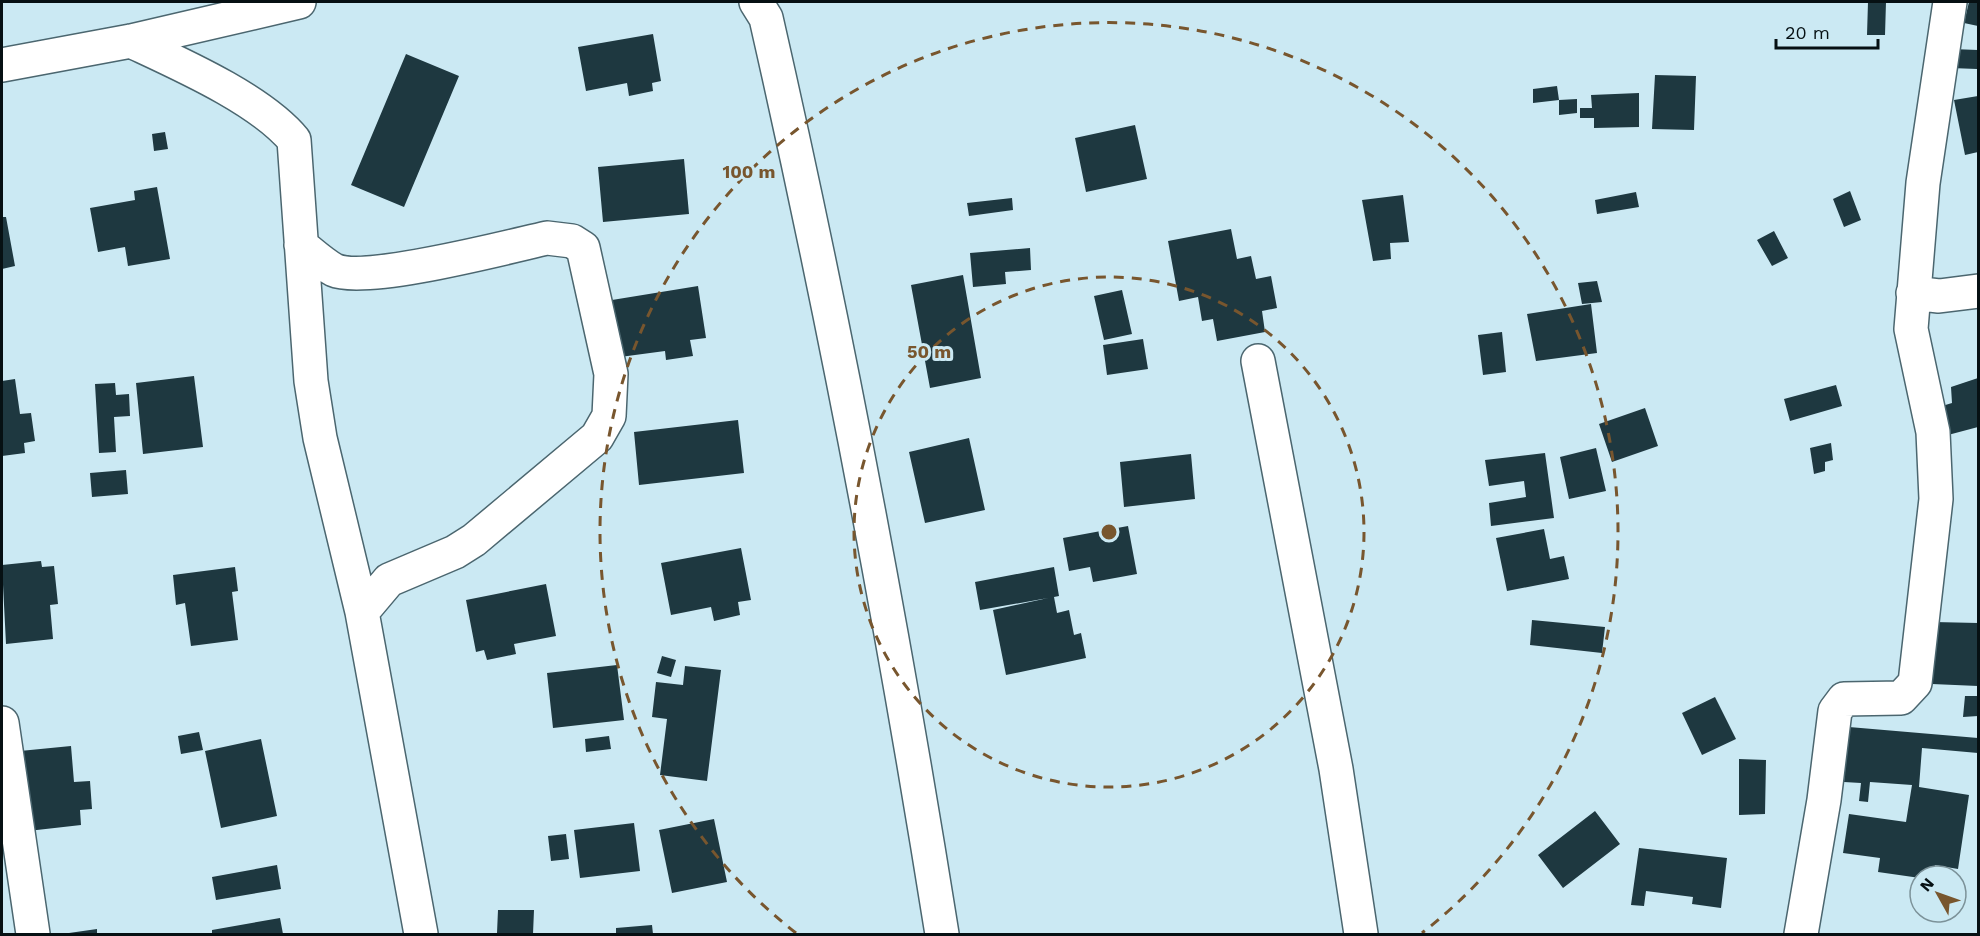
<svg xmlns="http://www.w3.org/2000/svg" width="1980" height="936" viewBox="0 0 1980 936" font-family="'Work Sans',sans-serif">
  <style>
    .building { fill: #1e3840 }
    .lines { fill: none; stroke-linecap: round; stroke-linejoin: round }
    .street-casing { stroke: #4b666f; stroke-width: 36 }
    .street { stroke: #fff; stroke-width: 33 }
    .ring { fill: none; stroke: #78562e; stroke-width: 3; stroke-dasharray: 10 8 }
    .centre { fill: #78562e; stroke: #cbe9f3; stroke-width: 3 }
    .ring-label { font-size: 18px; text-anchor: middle; font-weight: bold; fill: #78562e; stroke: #cbe9f3; stroke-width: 6; stroke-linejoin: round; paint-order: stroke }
  </style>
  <rect width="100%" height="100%" fill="#cbe9f3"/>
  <!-- building -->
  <path class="building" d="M1868,2h18l-1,33h-18z
    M1969,2h9v24l-14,-3z
    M653,34l8,47 -9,2 1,8 -24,5 -2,-13 -41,8 -8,-44z
    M1952,49l26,1 -1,19 -26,-1z
    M406,54l53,22 -55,131 -53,-22z
    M1655,75l41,1 -2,54 -42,-1z
    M1557,86l2,14 -26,3v-14z
    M1639,93v34l-45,1v-10h-14v-10h12l-1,-13z
    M1978,96v56l-13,3 -11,-55z
    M1577,99v14l-18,2v-15z
    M1135,125l12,54 -61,13 -11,-54z
    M165,132l3,17 -14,2 -2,-17z
    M684,159l5,55 -86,8 -5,-55z
    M157,187l13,72 -42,7 -3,-19 -27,5 -8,-44 45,-8 -1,-9z
    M1850,191l11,29 -17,7 -11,-28z
    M1636,192l3,15 -42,7 -2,-14z
    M1403,195l6,47 -19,1 1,16 -18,2 -11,-61z
    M1012,198l1,12 -44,6 -2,-13z
    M2,217h4l9,49 -13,3z
    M1231,229l6,30 14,-3 5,23 15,-3 6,32 -15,3 3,21 -48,9 -4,-22 -11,2 -4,-24 -19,4 -11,-60z
    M1774,231l14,27 -16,8 -15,-26z
    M1030,248l1,22 -26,2 1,12 -33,3 -3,-34z
    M963,275l18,103 -51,10 -19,-103z
    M1597,281l5,21 -20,2 -4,-21z
    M698,286l8,52 -16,2 3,16 -27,4 -1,-9 -45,6 -8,-57z
    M1122,290l10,44 -28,6 -10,-44z
    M1591,304l6,49 -61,8 -9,-47z
    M1502,332l4,40 -23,3 -5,-40z
    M1143,339l5,30 -41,6 -4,-30z
    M194,376l9,71 -60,7 -7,-71z
    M1978,378v49l-30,8 -6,-29 10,-3 -1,-16z
    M15,379l5,35 11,-1 4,28 -11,2 1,10 -23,3v-75z
    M115,383l1,12 13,-1 1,22 -16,1 2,35 -17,1 -4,-69z
    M1836,385l6,21 -52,15 -6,-22z
    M1645,408l13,38 -46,16 -13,-38z
    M738,420l6,53 -105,12 -5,-53z
    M969,438l16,72 -60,13 -16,-71z
    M1831,443l2,17 -8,2v9l-11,3 -4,-26z
    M1596,448l10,43 -37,8 -9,-42z
    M1545,453l9,65 -63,8 -2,-23 37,-6 -2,-16 -35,5 -4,-26z
    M1191,454l4,45 -71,8 -4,-45z
    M126,470l2,24 -36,3 -2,-24z
    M1128,526l9,48 -44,8 -3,-15 -21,4 -6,-33z
    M1544,529l6,30 14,-3 5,23 -62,12 -11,-53z
    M741,548l10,52 -13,2 2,13 -26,6 -3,-14 -40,8 -10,-52z
    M41,561l1,6 12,-1 4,38 -8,1 3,34 -47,5 -4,-79z
    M235,567l3,24 -6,1 6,48 -47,6 -6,-43 -9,2 -3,-30z
    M1054,567l5,29 -5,1 3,16 12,-3 5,25 7,-2 5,25 -80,17 -13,-65 55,-12 -68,12 -5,-28z
    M546,584l10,52 -42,8 2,10 -29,6 -3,-10 -8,2 -10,-52z
    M1532,620l73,7 -3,26 -72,-8z
    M1934,622l44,1v63l-46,-2z
    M662,656l14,4 -5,17 -14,-4z
    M617,665l7,55 -71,8 -6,-55z
    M685,666l36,4 -14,111 -47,-6 7,-56 -15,-2 4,-35 27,3z
    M1965,696h13v20l-15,1z
    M1715,697l21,42 -34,16 -20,-42z
    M1849,727l129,11v15l-56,-5 -3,39 50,8 -11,74 -23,-4 -2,11h-13v2l-42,-6 2,-14 -37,-5 6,-39 57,8 6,-37 -42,-3 -2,20 -9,-1 2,-18 -17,-1z
    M199,732l4,18 -22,4 -3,-18z
    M609,736l2,13 -25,3 -1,-13z
    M261,739l16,77 -56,12 -16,-77z
    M71,746l3,36 16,-1 2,28 -12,1 1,15 -53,6 -8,-80z
    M1739,759l27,1 -1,54 -26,1z
    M1595,811l25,33 -57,44 -25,-33z
    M714,819l13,63 -55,11 -13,-63z
    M634,823l6,48 -60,7 -6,-48z
    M566,834l3,25 -18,2 -3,-25z
    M1639,848l88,10 -6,50 -29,-4 1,-7 -47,-6 -2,15 -13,-1z
    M277,865l4,24 -65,11 -4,-23z
    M498,910h36l-1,24 -36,-1z
    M280,918l3,16h-71v-4z
    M652,925l1,9h-37v-6z
    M97,929v5h-28v-1z"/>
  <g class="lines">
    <!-- street casing -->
    <g class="street-casing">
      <path id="street" d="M756,2l10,16c69,303 127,609 176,916
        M131,41c49,23 129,58 163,99l17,241 9,57 42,174 59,322
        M2,65l129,-24 168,-39
        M301,245c10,8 22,19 33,25 32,14 173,-23 213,-32l25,3 11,7 28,126 -2,42 -12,21 -123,103 -19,12 -66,28 -27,32
        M1913,293l26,3 39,-5
        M1258,361l78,408 25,165
        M2,723l31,211
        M1801,934l23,-134 11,-89 9,-12 57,-1 14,-15 21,-184 -3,-67 -22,-103 12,-146 27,-181"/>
    </g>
    <!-- street -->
    <use href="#street" class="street"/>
  </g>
  <!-- distance rings -->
  <g class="ring">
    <circle cx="1109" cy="532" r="255"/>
    <path d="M796 933A509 509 0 1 1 1422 933"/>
  </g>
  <circle cx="1109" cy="532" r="9" class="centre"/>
  <g class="ring-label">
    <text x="749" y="178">100 m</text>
    <text x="929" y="358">50 m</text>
  </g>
  <!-- border -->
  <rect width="1980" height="936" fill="none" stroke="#061013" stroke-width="6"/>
  <!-- north arrow -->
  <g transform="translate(1938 894) rotate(310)"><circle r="28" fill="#cbe9f3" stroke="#7c9299" stroke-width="1.5"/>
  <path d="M0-4.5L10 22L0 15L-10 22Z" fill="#78562e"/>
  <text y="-9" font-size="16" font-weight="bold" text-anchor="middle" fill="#061013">N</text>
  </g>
  <!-- scale -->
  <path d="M1776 39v9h102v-9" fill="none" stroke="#061013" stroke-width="3"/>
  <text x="1785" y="39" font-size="18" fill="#061013" stroke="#cbe9f3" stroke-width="4.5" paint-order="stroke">20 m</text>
</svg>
